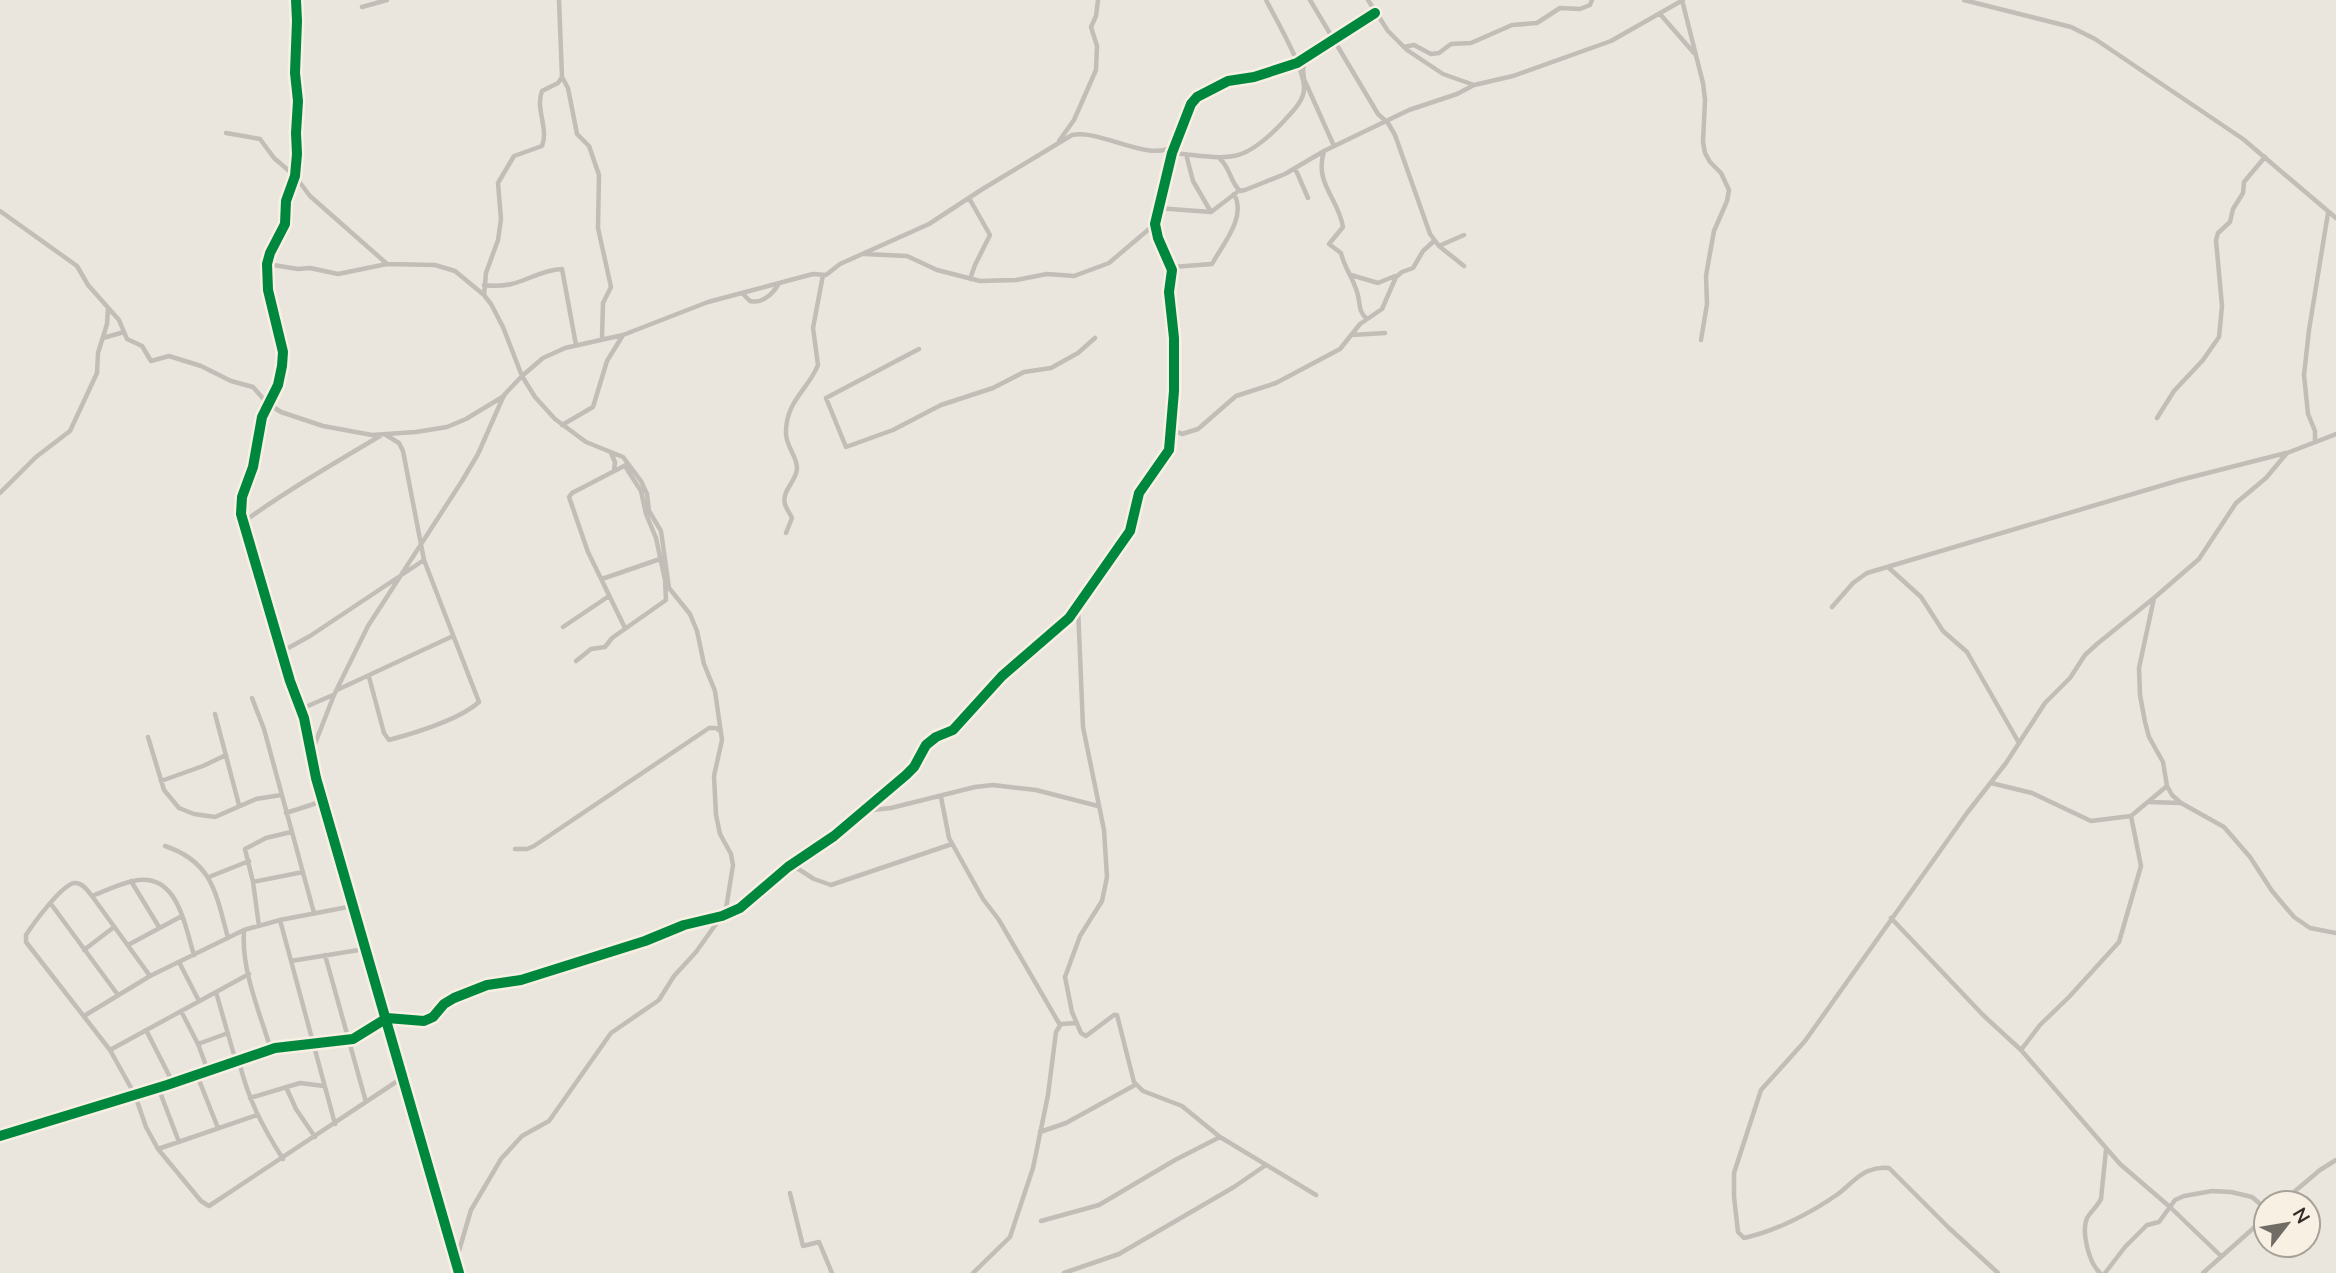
<svg xmlns="http://www.w3.org/2000/svg" width="2336" height="1273" viewBox="0 0 2336 1273" font-family="Mulish,sans-serif">
  <style>
    .lines { fill: none; stroke-linecap: round; stroke-linejoin: round }
    .minor { stroke: #c2bdb6; stroke-width: 4.5 }
    .cycleway-casing { stroke: #f7f0e3; stroke-width: 15 }
    .cycleway { stroke: #00873e; stroke-width: 10 }
  </style>
  <rect width="100%" height="100%" fill="#eae5dd"/>
  <g class="lines">
    <!-- minor -->
    <path class="minor" d="M296,0l1,21 -2,52 3,28 -2,32 1,21 -2,22 -9,25 -1,23 -15,29 -3,11 1,26 15,62 -1,14 -4,19 -16,32 -9,50 -11,30 -1,17 49,167 14,37 12,60 143,495
      M1310,0l68,114 10,9 7,12 35,99 9,12 25,20
      M1368,0l20,31 19,19 36,24 31,11 39,-9 98,-35 72,-41
      M1682,0l21,83 2,17 -2,42 2,11 5,9 11,11 8,17 -2,11 -13,30 -4,22 -4,23 1,28 -6,36
      M1964,0l107,27 24,12 148,100 93,79
      M362,7l25,-7
      M1660,14l34,39
      M1404,47l10,-2 17,9 8,-1 12,-9 20,-1 41,-18 25,-2 23,-15 20,1 10,-4 2,-5
      M1306,58l-3,11 1,10 30,67
      M562,77l6,11 9,46 12,12 10,29 -1,53 13,59 -8,16 -1,35
      M226,133l34,6 14,19 21,18 15,20 76,67
      M1059,141l15,-21 22,-50 1,-24 -6,-19 5,-11 2,-16
      M1324,151c-10,33 14,46 19,76l-14,17 12,9c3,14 12,25 16,39 4,11 0,18 10,27
      M1172,153c57,5 69,14 112,-32 7,-8 20,-20 20,-32 1,-20 -28,-70 -38,-89
      M1186,154l7,27 18,31
      M1220,159c10,8 10,23 20,32l5,-1 40,-16 39,-23 85,-41 48,-16 17,-9
      M1295,168l13,30
      M969,198l21,37 -15,30 -5,14
      M1157,208l54,4 25,-19
      M0,211l77,55 11,19 31,35 8,19 15,7 9,15 18,-5 32,10 30,15 22,6 14,16 14,9 42,14 49,9 44,-3 31,-5 19,-8 38,-23
      M1439,246l25,-11
      M864,254l43,2 30,14 43,11 36,-1 31,-6 27,2 35,-13 46,-39
      M267,264l31,5 12,-1 28,6 49,-10 48,1 20,6 29,24 7,9 12,23 19,49 13,21 20,22 31,23 37,15 18,24 6,13 2,17 12,20 8,57 21,26 7,17 7,33 11,27 7,49 -8,36 2,39 4,19 11,20 2,11 -8,50
      M1172,267l40,-3c11,-20 35,-47 22,-70
      M1351,275l27,8 17,-7
      M484,285c37,5 47,-14 78,-16l14,76
      M743,294l7,7c11,3 22,-6 28,-16
      M484,295l2,-22 12,-33 3,-21 -3,-36 16,-27 28,-10c7,-18 -7,-37 0,-55l16,-8 4,-6 -3,-77
      M1352,335l33,-2
      M103,338l21,-6
      M919,349l-93,49 20,49 47,-17 48,-25 52,-17 31,-16 27,-4 27,-15 17,-15
      M2157,418l17,-27 29,-31 16,-23 3,-31 -6,-66 2,-7 12,-11 3,-13 10,-16 1,-11 21,-25
      M562,425l31,-18 14,-46 16,-26
      M1171,429l11,5 16,-5 38,-33 40,-13 64,-34 20,-25 22,-15 14,-32 6,-5 11,-4 10,-17 11,-10
      M2336,434l-49,19 -21,25 -30,25 -37,56 -45,39 -15,70 1,27 5,27 4,15 14,25 4,24 5,9 9,8 43,24 26,30 22,34 22,26 16,11 26,5
      M2315,441v-10l-7,-17 -4,-39 5,-45 19,-117
      M611,453l4,9 -1,9
      M0,493l36,-36 34,-26 27,-58 1,-20 9,-29 1,-16
      M242,523c44,-32 91,-59 138,-87
      M786,533l6,-15c-2,-5 -6,-9 -7,-14 -4,-13 12,-23 12,-36 0,-12 -12,-23 -11,-36 0,-31 22,-42 32,-67l-5,-37 10,-53
      M1889,568l32,29 22,34 24,21 52,91
      M602,579l58,-20
      M1078,607l5,120 21,103 3,47 -5,24 -22,35 -15,41 7,35 9,21 5,3 28,-21h3l17,67 9,9 39,15 38,31 96,58
      M1832,607l21,-24 14,-10 313,-93 106,-27
      M563,627l46,-31
      M625,628l-37,-76 -19,-55 3,-4 54,-28
      M281,652l29,-16 114,-76
      M576,661l15,-12 14,-2 7,-9 54,-38 -1,-20 -9,-42 -10,-24 -5,-23 -16,-25
      M369,677l15,56 5,7c26,-7 70,-20 90,-38l-55,-142 -21,-109 -4,-8 -13,-8
      M337,690l116,-54
      M252,698l12,31 50,184
      M301,709l32,-14
      M215,714l24,91
      M148,737l16,53 15,18 15,6 21,3 41,-18 25,-4
      M311,754l23,-59 34,-69 94,-145 16,-27 26,-59 18,-19 21,-18 22,-10 58,-13 85,-33 105,-28 13,1 14,-11 89,-40 52,-34 91,-55c30,-6 75,28 103,11
      M161,781l42,-15 23,-11
      M1991,783l41,10 59,28 40,-5
      M941,797l8,41 34,61 16,21 61,105
      M2149,802l32,1
      M863,811l28,-3 84,-21 18,-2 43,5 62,16
      M286,813l37,-12
      M165,846c48,16 51,48 63,92
      M515,849h12l7,-3 175,-118h7l4,3
      M792,865l22,14 17,6 121,-41
      M209,877l40,-16
      M131,881l28,46
      M253,882l50,-10
      M92,896c13,-5 27,-12 41,-15 44,-10 51,42 61,74
      M51,904l67,91
      M1891,918l92,97 38,35 99,114 50,43 51,49
      M280,920l55,204
      M259,926l-6,-44 -8,-33 21,-11 25,-6
      M244,931c-3,39 16,82 27,119
      M128,945l54,-29
      M84,950l30,-23
      M325,955l41,147
      M291,961l74,-12
      M179,962l20,39
      M150,976l-58,-80c-4,-5 -9,-13 -17,-13 -12,0 -42,41 -49,52v7l84,108 25,45 11,32 12,22 43,52 8,5 193,-128
      M216,992l20,70
      M181,1011l17,33 10,27
      M84,1016l66,-40 94,-46 36,-10 73,-14
      M146,1030l27,53
      M198,1044l30,-11
      M110,1050l139,-76
      M2021,1050l19,-25 29,-28 50,-55 22,-76 -10,-50 36,-30
      M239,1061c9,38 23,65 44,98
      M197,1075l21,53
      M158,1087l21,55
      M286,1087l10,22 19,28
      M250,1098l50,-15 24,3
      M1040,1132l26,-9 69,-38
      M0,1136l167,-51 108,-37 78,-9 34,-21 37,3 9,-4 11,-13 10,-6 33,-13 34,-5 124,-39 39,-16 38,-9 18,-8 48,-41 46,-31 72,-61 8,-8 12,-22 10,-8 17,-7 49,-54 67,-58 61,-87 9,-38 30,-43 5,-59v-53l-5,-46 3,-22 -14,-32 -3,-14 17,-71 19,-49 6,-7 31,-16 26,-4 43,-14 78,-50
      M158,1149l99,-34
      M790,1193l13,53 16,-4 13,31
      M2281,1203l39,-33 16,-10
      M1041,1221l58,-16 76,-45 45,-23
      M456,1261l15,-51 30,-51 21,-23 27,-15 62,-88 48,-33 15,-24 22,-24 25,-35
      M973,1273l37,-36 23,-69 15,-73 8,-63 5,-8 16,-1
      M1064,1273l55,-19 115,-67 32,-22
      M1998,1273l-49,-45 -60,-60c-8,-1 -14,0 -21,3 -12,5 -20,16 -30,23 -27,19 -62,37 -94,44l-6,-6 -4,-35v-24l27,-83 44,-49 162,-228 39,-50 39,-60 25,-25 15,-23 12,-11 57,-46
      M2100,1273c-11,-10 -19,-41 -13,-55 4,-7 10,-11 14,-19l5,-49
      M2105,1273l20,-26 22,-22 12,-3 16,-22 9,-4 28,-5 19,1 21,5 14,12
      M2203,1273l63,-56"/>
    <!-- cycleway casing -->
    <g class="cycleway-casing">
      <path id="cycleway" d="M296,0l1,21 -2,52 3,28 -2,32 1,21 -2,22 -9,25 -1,23 -15,29 -3,11 1,26 15,62 -1,14 -4,19 -16,32 -9,50 -11,30 -1,17 49,167 14,37 12,60 143,495
        M0,1136l167,-51 108,-37 78,-9 34,-21 37,3 9,-4 11,-13 10,-6 33,-13 34,-5 124,-39 39,-16 38,-9 18,-8 48,-41 46,-31 72,-61 8,-8 12,-22 10,-8 17,-7 49,-54 67,-58 61,-87 9,-38 30,-43 5,-59v-53l-5,-46 3,-22 -14,-32 -3,-14 17,-71 19,-49 6,-7 31,-16 26,-4 43,-14 78,-50"/>
    </g>
    <!-- cycleway -->
    <use href="#cycleway" class="cycleway"/>
  </g>
  <!-- north arrow -->
  <g transform="translate(2287 1224) rotate(59)"><circle r="33" fill="#f7f0e3" stroke="#a8a197" stroke-width="2"/>
  <path d="M0-5L12 26L0 18L-12 26Z" fill="#726c66"/>
  <text y="-10" font-size="19" font-weight="bold" text-anchor="middle" fill="#322b26">N</text>
  </g>
</svg>
